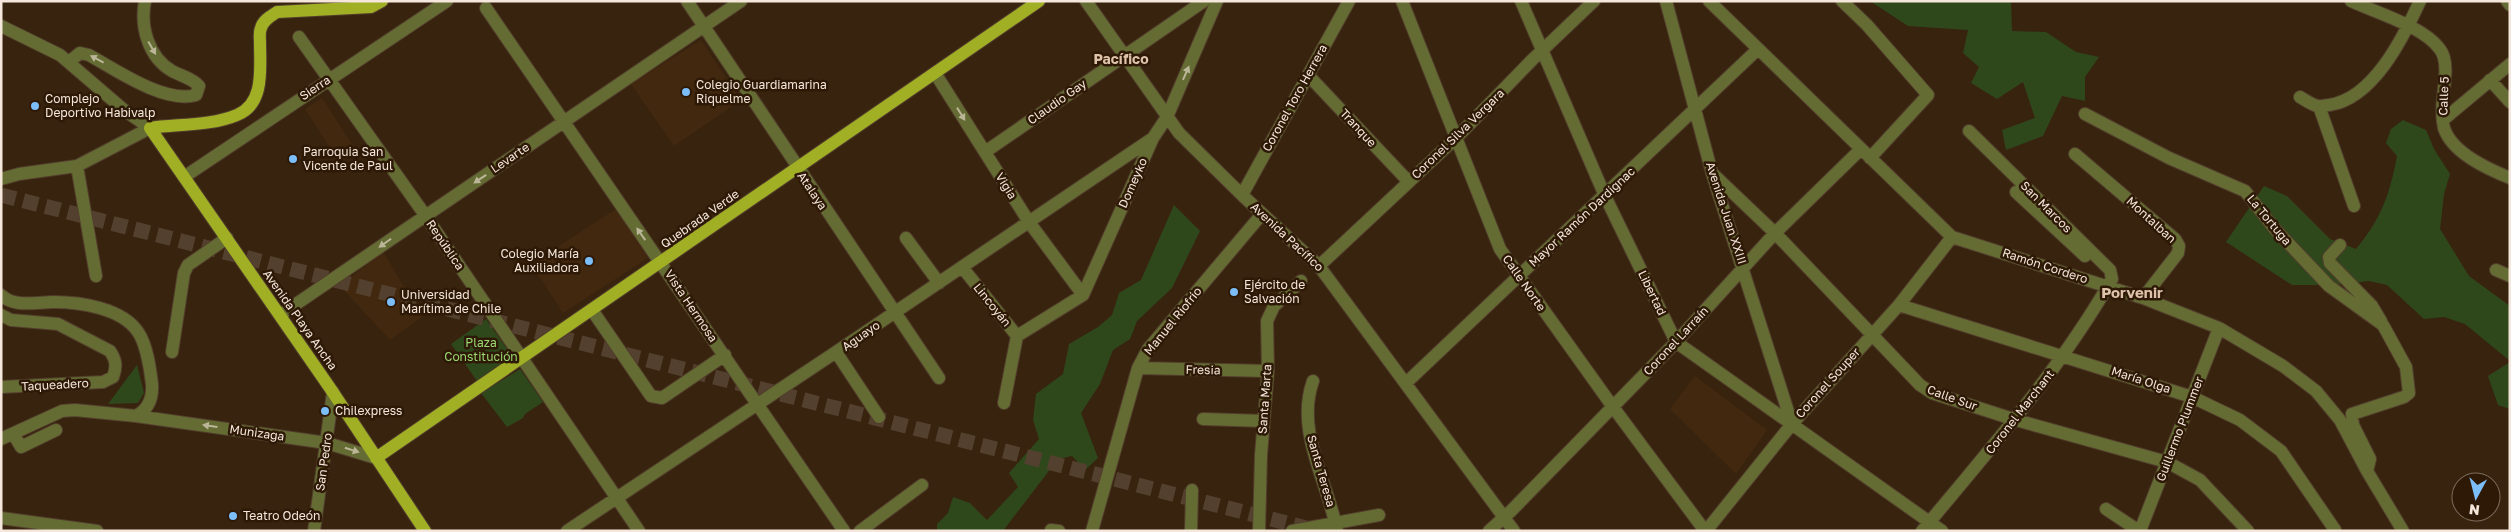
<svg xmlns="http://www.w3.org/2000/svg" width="2511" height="532" viewBox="0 0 2511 532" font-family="'Golos Text',sans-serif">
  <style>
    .built { fill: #42280e }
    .green { fill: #2e481c }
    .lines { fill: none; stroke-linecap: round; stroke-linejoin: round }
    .highway-tunnel { stroke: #54402e; stroke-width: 15; stroke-dasharray: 15 8; stroke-linecap: butt }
    .minor-casing { stroke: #523e2c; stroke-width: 14 }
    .major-casing { stroke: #523e2c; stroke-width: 14 }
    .minor { stroke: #646c33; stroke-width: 12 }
    .major { stroke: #a1af25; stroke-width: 12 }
    .oneway { fill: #bbb698 }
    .poi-dot { fill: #7cbef9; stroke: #2e1906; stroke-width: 2 }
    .labels { text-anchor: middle; stroke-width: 5; stroke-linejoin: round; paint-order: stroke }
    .poi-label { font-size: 12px; fill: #f5e7db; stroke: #2e1906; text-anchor: start }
    .street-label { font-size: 12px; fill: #f5e7db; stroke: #2e1906 }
    .park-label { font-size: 12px; fill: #9ad871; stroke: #2e1906 }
    .neighbourhood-label { font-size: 14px; font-weight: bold; fill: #dec2aa; stroke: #2e1906 }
    .quarter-label { font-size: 15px; font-weight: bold; fill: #dec2aa; stroke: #2e1906 }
  </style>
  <rect width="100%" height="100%" fill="#38230f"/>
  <!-- built -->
  <path class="built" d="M701,40l40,60 -67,46 -43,-62z
    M322,98l33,51 -17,11 -33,-51z
    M616,209l32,49 -85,55 -32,-49z
    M383,252l39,65 -32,23 -50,-54z
    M1695,376l72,54 -31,44 -66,-65z"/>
  <!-- green -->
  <path class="green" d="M1870,1h141l1,30 34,1 30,20 23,5 -14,20v24l-23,-5 -19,40 -37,14 -4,-20 33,-12 -12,-36 -26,17 -26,-16 8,-16 -16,-14 5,-23 -60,-4z
    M2403,120l23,10 8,19 16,25 -6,20 -4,35 29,47 41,30v55l-45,-37 -21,-7 -20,2 -37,-34 -18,-4 -32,4h-45l-66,-43 38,-56 23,10 43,43 26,10c25,-30 34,-55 41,-93l-11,-13 5,-14z
    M1174,205l26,26 -28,57 -35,33 -7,18 -17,11 -13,34 -19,29 17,45 -13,12 -13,-14 -14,3 -55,72h-66v-7l11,-11 5,-16 17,6 17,17 31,-33 -9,-14 30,-34 -6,-19 3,-26 27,-20 6,-30 29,-17 14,-12 7,-22 22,-13z
    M486,319l26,37 -35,25 -26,-37z
    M2510,362v47l-12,-4 -10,-29z
    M137,365l7,28 -6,10 -30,1z
    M520,369l23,33 -18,12 -2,4 -16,9 -26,-34z"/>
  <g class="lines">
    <!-- highway-tunnel -->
    <path class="highway-tunnel" d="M1,195l1309,334"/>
    <!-- minor casing -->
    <g class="minor-casing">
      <path id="minor" d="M687,1l252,377
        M1086,1l93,132 63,62 77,71 195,265
        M1402,1l98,248 113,158 92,124
        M1521,1l84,195 71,146 266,189
        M1666,1l46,172 80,251
        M1709,1l243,236 191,61 76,30 64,38 33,25 24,29 27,51 36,60
        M1842,1l25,24 61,70 -58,63
        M2351,1c26,12 71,25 88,47 7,8 7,20 6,30 -1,15 -5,34 -1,50 8,25 44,41 66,50
        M2507,1l3,4
        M486,8l358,523
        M1,26l59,29 64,55 26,18 -73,38 -58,8 -18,5
        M299,37l126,178 214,316
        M69,62l11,-9 9,2c27,15 76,49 107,40l3,-9c-7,-8 -18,-10 -27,-15 -24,-14 -32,-45 -27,-70
        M935,73l94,149 54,73
        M1308,75l101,107
        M2490,80l20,22
        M2300,97c5,3 11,7 17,9 4,1 8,-1 12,-1 44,-6 74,-67 91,-104
        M2319,106l35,100
        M2085,114l84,44 76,33 29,37 55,58 54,39 23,42 3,26 -5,4 -52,17 1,11 17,34 -3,12
        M2443,120l67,-56
        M985,152l219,-151
        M2075,154l100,85 4,7 -1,7 -35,45
        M77,166l19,110
        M1712,173l63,60 145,152 12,8 84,27 151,42 33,18 48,51
        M184,177l263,-176
        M2016,192l69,64
        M1242,195l107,-194
        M906,238l33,45
        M2340,245l-11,12 1,6 42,43 9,15
        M1319,266l138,-129 75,-77 62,-59
        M962,267l55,69 -13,67
        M2496,270l14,6
        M1,295c13,13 36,7 52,7 27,0 69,6 85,30 9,13 12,36 14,52 1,14 -3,25 -16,32l-61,-6 -13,1 -61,28
        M1899,305l293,92 48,23 41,31 54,79
        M592,310l59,86 11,2 63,-43
        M1,315l10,5 47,4 52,27c6,9 7,15 3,26l-10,5 -102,5
        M280,315l461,-314
        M1017,336l66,-41 70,-157 14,-21 50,-116
        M172,352l12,-79 4,-8 39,-27
        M836,352l43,65
        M1138,368l130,3
        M1313,381c-18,50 15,101 24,150
        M1406,383l351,-333
        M136,416l191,27 49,15
        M1203,419l61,2
        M14,435l7,12 35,-17
        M2106,509l33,22
        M1,518l96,13
        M1051,530l8,1
        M314,531l19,-139
        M567,531l269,-179 317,-214
        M860,531l62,-46
        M1092,531l46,-163 10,-19 114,-135
        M1191,531l1,-41
        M1259,531l2,-76 7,-84 -1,-50 7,-15 27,-25
        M1292,531l87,-16
        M1489,531l22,-20 165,-169 99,-109 85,-83
        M1706,531l86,-107 107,-119 53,-68
        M1922,531c68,-82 137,-160 190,-252l-2,-9 -141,-139
        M2140,531l79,-203"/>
    </g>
    <!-- major casing -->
    <g class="major-casing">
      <path id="major" d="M382,1l-11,6 -94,5c-6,4 -14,8 -16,16 -2,4 -1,11 -1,15 0,25 5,61 -23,72 -26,11 -60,9 -87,13l180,260 95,143
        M376,458l663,-457"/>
    </g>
    <!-- minor -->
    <use href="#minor" class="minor"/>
    <!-- major -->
    <use href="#major" class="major"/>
  </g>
  <!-- one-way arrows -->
  <defs><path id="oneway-solid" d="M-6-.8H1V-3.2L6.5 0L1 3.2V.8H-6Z" transform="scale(1.25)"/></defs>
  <g class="oneway">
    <use href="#oneway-solid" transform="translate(152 48) rotate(60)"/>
    <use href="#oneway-solid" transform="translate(97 59) rotate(-152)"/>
    <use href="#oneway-solid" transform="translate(1186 73) rotate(-66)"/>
    <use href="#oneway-solid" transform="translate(961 114) rotate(58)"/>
    <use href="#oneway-solid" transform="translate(480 179) rotate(146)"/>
    <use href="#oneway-solid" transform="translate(641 234) rotate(-125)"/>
    <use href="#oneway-solid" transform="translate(385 243) rotate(145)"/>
    <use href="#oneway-solid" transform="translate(210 426) rotate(-172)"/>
    <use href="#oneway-solid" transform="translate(352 450) rotate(18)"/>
  </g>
  <!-- markers -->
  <g class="poi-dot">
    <circle cx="686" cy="92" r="5"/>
    <circle cx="35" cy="106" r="5"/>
    <circle cx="293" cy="159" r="5"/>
    <circle cx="589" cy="261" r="5"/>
    <circle cx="1234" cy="292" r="5"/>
    <circle cx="391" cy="302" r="5"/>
    <circle cx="325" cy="411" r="5"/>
    <circle cx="233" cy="516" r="5"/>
  </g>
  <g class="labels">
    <!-- poi labels -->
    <g class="poi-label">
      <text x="696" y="89">Colegio Guardiamarina<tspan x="696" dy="14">Riquelme</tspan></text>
      <text x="45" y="103">Complejo<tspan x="45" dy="14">Deportivo Habivalp</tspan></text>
      <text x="303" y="156">Parroquia San<tspan x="303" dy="14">Vicente de Paul</tspan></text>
      <text x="579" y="258" text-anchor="end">Colegio María<tspan x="579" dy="14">Auxiliadora</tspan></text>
      <text x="1244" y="289">Ejército de<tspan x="1244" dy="14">Salvación</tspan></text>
      <text x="401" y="299">Universidad<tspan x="401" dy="14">Marítima de Chile</tspan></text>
      <text x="335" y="415">Chilexpress</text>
      <text x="243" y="520">Teatro Odeón</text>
    </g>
    <!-- street labels -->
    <g class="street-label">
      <text transform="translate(315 88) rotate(-34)" y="4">Sierra</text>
      <text transform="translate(2444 96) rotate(-88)" y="4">Calle 5</text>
      <text transform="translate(1295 98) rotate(-61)" y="4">Coronel Toro Herrera</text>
      <text transform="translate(1057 102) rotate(-35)" y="4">Claudio Gay</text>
      <text transform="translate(1358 128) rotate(47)" y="4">Tranque</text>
      <text transform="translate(1458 134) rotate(-44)" y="4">Coronel Silva Vergara</text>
      <text transform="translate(510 158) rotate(-34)" y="4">Levarte</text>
      <text transform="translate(1133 183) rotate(-66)" y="4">Domeyko</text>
      <text transform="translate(1006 186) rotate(58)" y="4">Vigia</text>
      <text transform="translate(812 191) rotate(56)" y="4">Atalaya</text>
      <text transform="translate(2046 207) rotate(45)" y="4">San Marcos</text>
      <text transform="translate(1726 213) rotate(72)" y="4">Avenida Juan XXIII</text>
      <text transform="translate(1582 217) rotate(-43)" y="4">Mayor Ramón Dardignac</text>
      <text transform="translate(700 219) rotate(-35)" y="4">Quebrada Verde</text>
      <text transform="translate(2151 220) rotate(42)" y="4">Montalban</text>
      <text transform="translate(2269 220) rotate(50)" y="4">La Tortuga</text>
      <text transform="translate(1287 237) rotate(43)" y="4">Avenida Pacífico</text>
      <text transform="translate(445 245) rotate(56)" y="4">República</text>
      <text transform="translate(2045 266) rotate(18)" y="4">Ramón Cordero</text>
      <text transform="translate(1524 283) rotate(55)" y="4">Calle Norte</text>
      <text transform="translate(1652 293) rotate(64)" y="4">Libertad</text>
      <text transform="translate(992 305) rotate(51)" y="4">Lincoyán</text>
      <text transform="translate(691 306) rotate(56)" y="4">Vista Hermosa</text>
      <text transform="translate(300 320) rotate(55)" y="4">Avenida Playa Ancha</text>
      <text transform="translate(1173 321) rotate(-51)" y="4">Manuel Riofrio</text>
      <text transform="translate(861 336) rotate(-35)" y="4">Aguayo</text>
      <text transform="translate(1676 341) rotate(-47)" y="4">Coronel Larraín</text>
      <text transform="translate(1203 370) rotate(1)" y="4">Fresia</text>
      <text transform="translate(2141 380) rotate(18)" y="4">María Olga</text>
      <text transform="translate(1828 383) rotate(-48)" y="4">Coronel Souper</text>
      <text transform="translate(55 385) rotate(-3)" y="4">Taqueadero</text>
      <text transform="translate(1952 398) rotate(20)" y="4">Calle Sur</text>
      <text transform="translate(1265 399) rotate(-86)" y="4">Santa Marta</text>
      <text transform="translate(2020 412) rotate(-52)" y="4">Coronel Marchant</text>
      <text transform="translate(2180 429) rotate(-69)" y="4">Guillermo Plummer</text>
      <text transform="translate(257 433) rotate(8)" y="4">Munizaga</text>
      <text transform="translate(324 462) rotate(-82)" y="4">San Pedro</text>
      <text transform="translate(1321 471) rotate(74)" y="4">Santa Teresa</text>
    </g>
    <!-- park labels -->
    <g class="park-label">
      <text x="481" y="347">Plaza<tspan x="481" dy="14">Constitución</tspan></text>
    </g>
    <!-- neighbourhood labels -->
    <g class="neighbourhood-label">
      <text x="1121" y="64">Pacífico</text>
    </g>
    <!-- quarter labels -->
    <g class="quarter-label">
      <text x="2132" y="298">Porvenir</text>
    </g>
  </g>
  <!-- border -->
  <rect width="2511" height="532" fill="none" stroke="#f5e7db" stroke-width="5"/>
  <!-- north arrow -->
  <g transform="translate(2476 497) rotate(187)"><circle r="24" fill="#2e1906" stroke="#7e6b5b"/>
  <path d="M0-4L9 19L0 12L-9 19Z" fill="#7cbef9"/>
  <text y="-8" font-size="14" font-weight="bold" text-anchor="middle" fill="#f5e7db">N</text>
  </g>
</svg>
